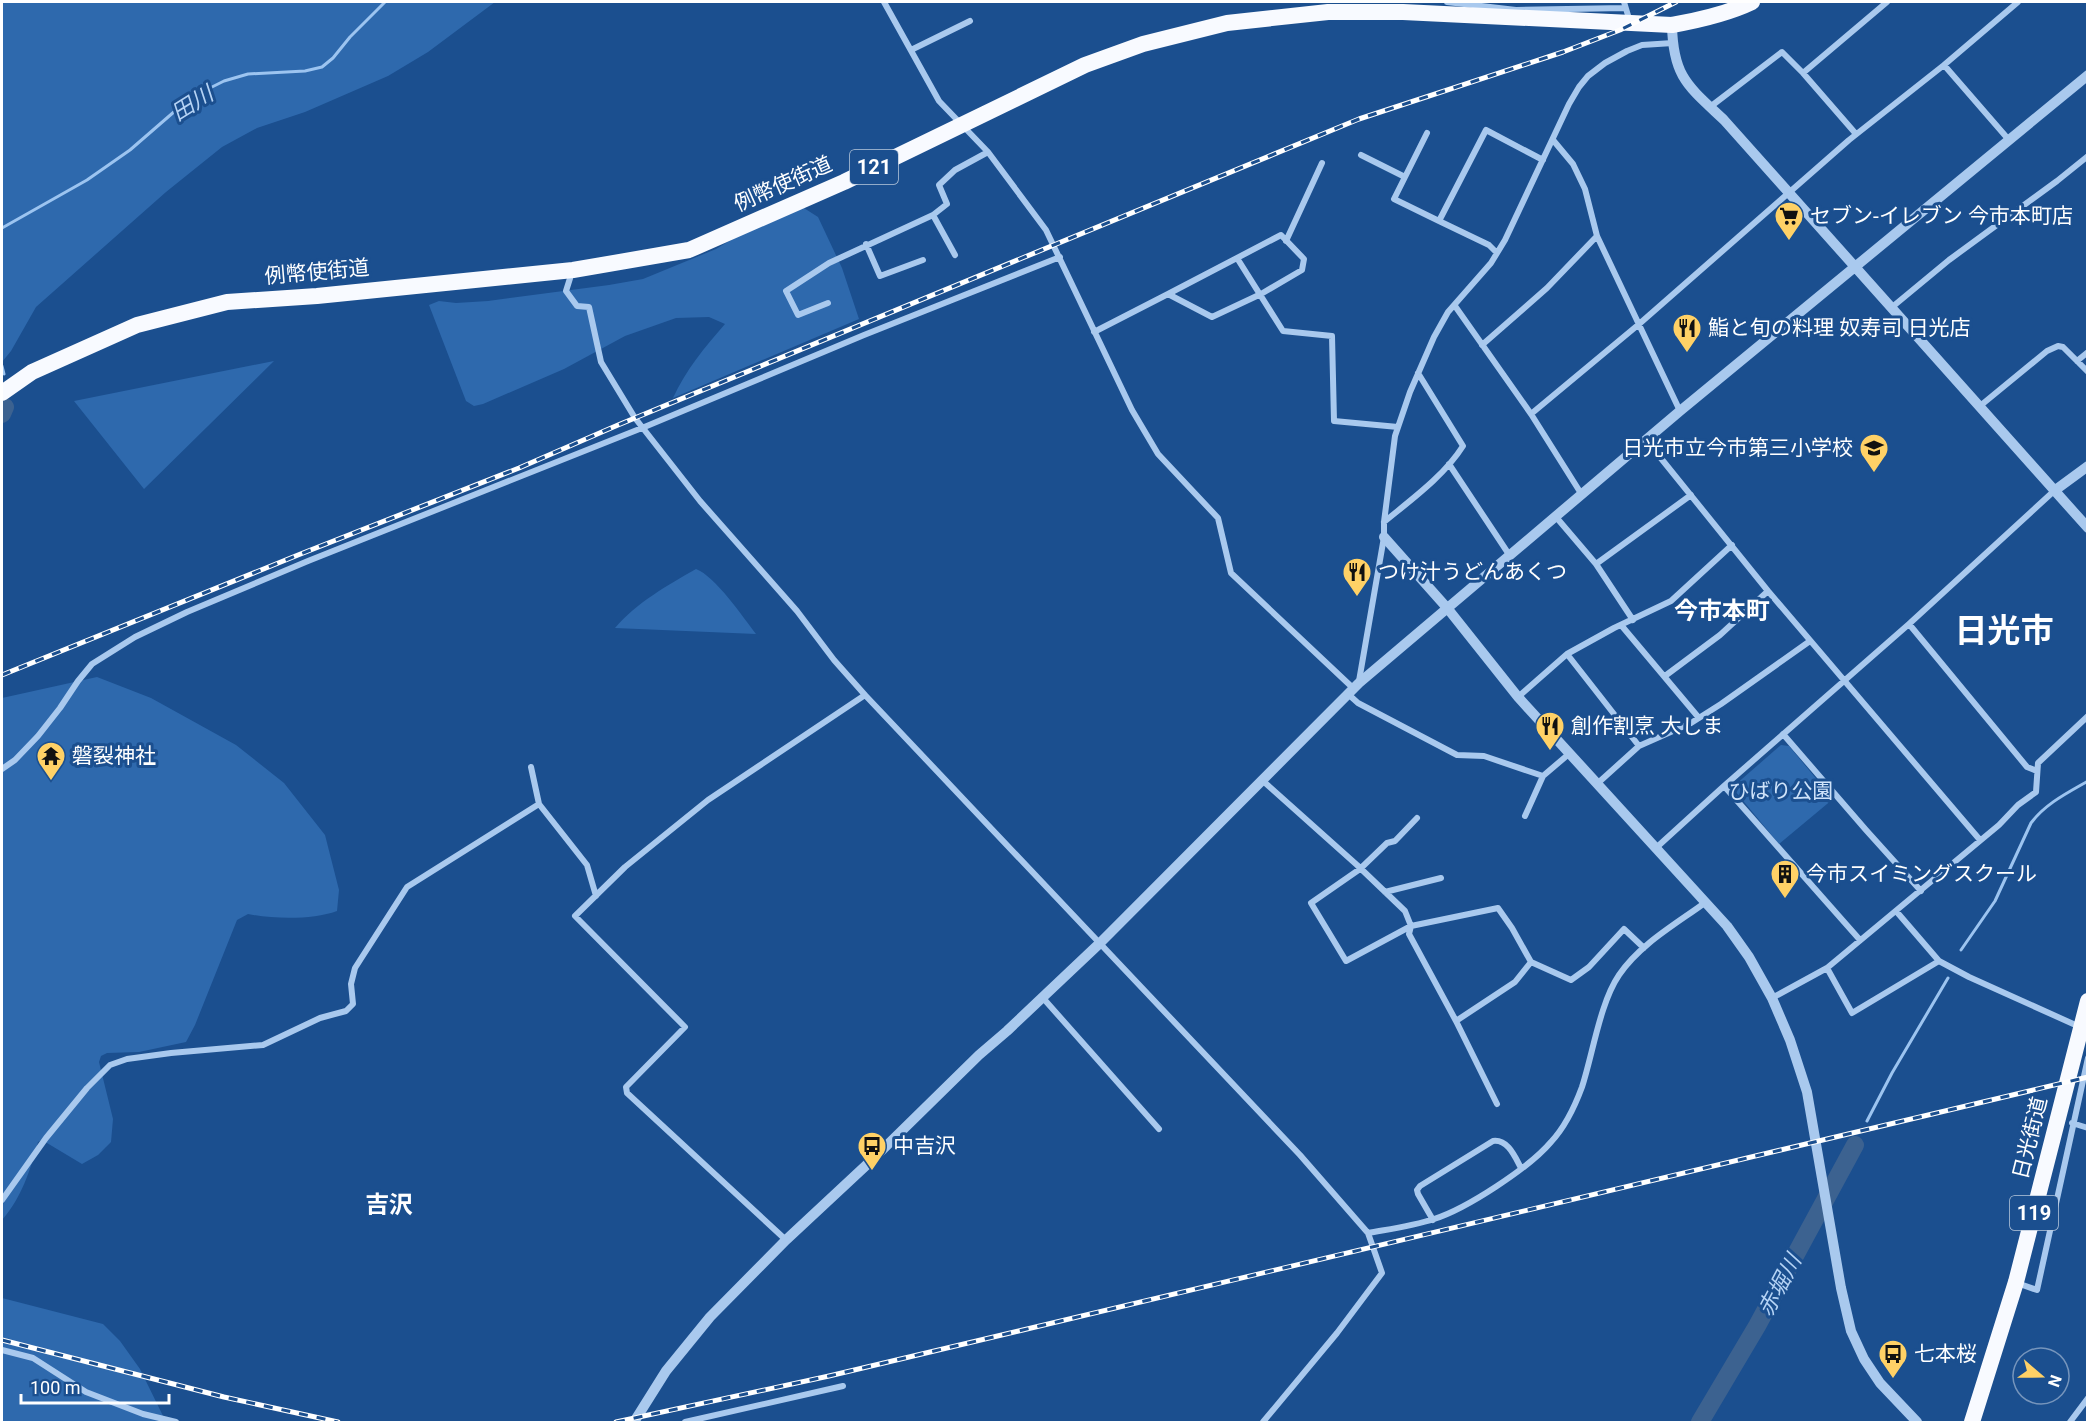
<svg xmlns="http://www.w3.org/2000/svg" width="2089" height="1424" viewBox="0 0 2089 1424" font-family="Roboto,'Noto Sans JP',sans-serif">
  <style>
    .green { fill: #2e69ad }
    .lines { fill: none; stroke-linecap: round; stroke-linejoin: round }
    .stream { stroke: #9cc4f0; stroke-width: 3 }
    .river { stroke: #3c6290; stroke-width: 18 }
    .minor { stroke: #a9c9ee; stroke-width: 6 }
    .tertiary { stroke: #a9c9ee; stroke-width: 10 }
    .trunk { stroke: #f8faff; stroke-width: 16 }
    .rail-casing { stroke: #fff; stroke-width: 5 }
    .rail { stroke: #1b4f8f; stroke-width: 3; stroke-dasharray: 9; stroke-linecap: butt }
    .labels { text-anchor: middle; stroke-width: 6; stroke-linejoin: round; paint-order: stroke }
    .shield { fill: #1b4f8f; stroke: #bbcadd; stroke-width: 1.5 }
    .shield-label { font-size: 20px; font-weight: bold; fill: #fff }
    .street-label { font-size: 21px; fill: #fff; stroke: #1b4f8f }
    .poi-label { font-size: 21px; fill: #fff; stroke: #1b4f8f; text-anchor: start }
    .park-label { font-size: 21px; fill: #cfe3fa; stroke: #1b4f8f }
    .water-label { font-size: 22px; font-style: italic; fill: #b5d3f5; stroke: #1b4f8f }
    .quarter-label { font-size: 24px; font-weight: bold; fill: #fff; stroke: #1b4f8f }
    .town-label { font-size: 33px; font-weight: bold; fill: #fff; stroke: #1b4f8f }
  </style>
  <rect width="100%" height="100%" fill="#1b4f8f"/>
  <!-- green -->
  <path class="green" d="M2,2h493l-67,50 -40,24 -83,36 -48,16 -35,19 -56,45 -130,115 -25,44 -9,11z
    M796,203l22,14 24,51 17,51 -186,79c13,-28 31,-50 52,-74l-16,-7 -33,1 -51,18 -61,33 -81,35 -9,2 -8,-5 -37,-96 10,-4 17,2 32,-2 121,-16 34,-6 73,-30 51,-31z
    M274,361l-130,128 -70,-88z
    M696,569c19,7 47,48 60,65l-141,-6c21,-25 53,-43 81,-59z
    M97,677l54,21 85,47 48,38 41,52 14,55 -2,21c-24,9 -64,8 -89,3l-11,6 -42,105 -9,17 -47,10 -32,1 -6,3 -2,6 14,57 -2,23 -13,13 -16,9 -40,-24 -4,2c-8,29 -16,55 -36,78v-522z
    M1781,745l8,1 44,53 -54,45 -44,-53v-6z
    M2,1298l101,26 17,17 20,28 26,53h-164z"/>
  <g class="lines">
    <!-- stream -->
    <path class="stream" d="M2,228l85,-48 43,-30 45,-39 25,-18 24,-12 24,-7 57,-3 17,-4 11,-9 17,-21 35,-35
      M2,366l2,8
      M1961,950l34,-49 36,-78c14,-19 36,-30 57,-42
      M1867,1121l25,-48 56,-95"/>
    <!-- river -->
    <path class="river" d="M2,414l3,-7
      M1700,1422l57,-96 98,-181"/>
    <!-- minor -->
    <path class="minor" d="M884,2l55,99 49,51 58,78 86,180 26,44 60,64 13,55 122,115
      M1447,2l69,8 109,-2
      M1624,2l6,20
      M911,50l59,-29
      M1944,65l65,75
      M1803,73l84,-71
      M1710,107l72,-55 21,21 53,61
      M1427,133l-33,66 45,22
      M1553,140l20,24 12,25 12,47 83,175
      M1361,155l44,22
      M933,215l22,40
      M1281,235l23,24 -2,11 -41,24 -49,23 -44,-23z
      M1286,241l36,-78
      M866,244l14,32 43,-16
      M1497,253l-8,-8 -50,-24 47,-91 57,30
      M1237,258l46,73 49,5 2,85 64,6
      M572,272l-6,19 11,15 12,1 12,55 34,56 65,83 97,110 37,49 31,35 435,460 68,78 14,40 -45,60 -74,89
      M828,303l-30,12 -12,-24 43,-28 104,-48 14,-11 -8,-19 16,-15 33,-18
      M1455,306l76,108 51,81
      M1891,308l58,-48 108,-79 31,-25
      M1094,332l74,-38
      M1482,345l65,-57 50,-52
      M2077,361l11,-9
      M1980,406l67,-55 11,-5 5,1 25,25
      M1531,414l107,-89 211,-185 95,-75 74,-63
      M1647,441l121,150 212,249
      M1449,464l61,92
      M1556,517l40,47 37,56
      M1384,522c28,-23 60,-46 79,-76l-45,-73
      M1596,564l95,-69
      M1909,624l118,143 10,4
      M1621,625l78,93
      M1567,654l72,92
      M1665,676l55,-41 48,-44
      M1359,681l25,-144v-15l11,-86 15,-44 24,-55 14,-25 43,-49 14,-23 64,-136 10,-17 9,-11 17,-13 22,-12 15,-6 31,-2
      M1348,694l10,9 99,52 27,1 59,20
      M1518,697l49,-43 47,-26 57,-27 61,-56
      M1783,734l83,96 55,61
      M531,767l8,37 48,61 9,31
      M2,769l13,-9 23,-24 22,-28 18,-27 14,-17 43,-27 52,-25 121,-51 334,-133 222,-93 196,-78
      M1263,781l94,84 48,46 6,15 -2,8 47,87 41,83
      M1598,783l41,-37 52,-23 30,-19 89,-63
      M1724,786l136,154
      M1525,816l18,-40 27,-23
      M1417,818l-22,23 -8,2 -27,26 -49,34 35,58 65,-35 87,-18 14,20 19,34 40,18 18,-13 35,-38 20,19
      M1657,847l67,-61 185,-162 145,-133
      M1385,892l56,-14
      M1896,911l43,50 30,16 111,50
      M1827,968l25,45 87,-52
      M1043,998l116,131
      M1772,998l55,-30 172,-143 19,-20 18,-13 2,-29 50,-47
      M1456,1021l59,-39 16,-20
      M2072,1123l16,5
      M2,1200l44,-62 41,-50 23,-23 17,-6 44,-6 92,-8 57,-27 26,-7 7,-7 -2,-20 4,-16 52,-81 132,-83
      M1433,1220l-15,-26 -1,-4 3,-4 73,-45c15,-2 22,16 28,27
      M1368,1233c22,-4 45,-7 66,-14 32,-10 95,-51 117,-77 14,-15 24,-36 31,-55 11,-34 18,-84 37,-112 21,-31 57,-51 87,-73
      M786,1240l-159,-147 -1,-6 59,-60 -110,-111 50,-49 83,-67 157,-105
      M2017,1283l20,7 51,-232
      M2,1350l31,8 53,34 57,22 33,8
      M685,1422l158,-36
      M2070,1422l18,-24"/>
    <!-- tertiary -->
    <path class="tertiary" d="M1672,25c1,52 16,61 52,95l364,408
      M2054,491l34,-25
      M1384,537l64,72 70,88 209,229 22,31 23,41 18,42 17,52 34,196 10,43 13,28 16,24 37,39
      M634,1422l32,-51 44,-54 76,-77 88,-82 105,-103 28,-24 93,-88 259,-260 321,-272 408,-336"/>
    <!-- trunk -->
    <path class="trunk" d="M2,393l30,-21 105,-47 90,-23 90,-6 256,-26 116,-20 155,-68 241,-117 58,-21 84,-21 101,-11h75l269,13c28,-5 55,-11 80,-23
      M1972,1422l44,-140 72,-281"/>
    <!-- rail casing -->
    <g class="rail-casing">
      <path id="rail" d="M2,675l296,-120 221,-87 99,-43 741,-306 204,-67 57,-22 56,-28
        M2,1340l222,57 114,25
        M616,1422l213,-46 1259,-299"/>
    </g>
    <!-- rail -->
    <use href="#rail" class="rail"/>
  </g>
  <!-- icons -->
  <defs>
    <g id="supermarket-pin" transform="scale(1.5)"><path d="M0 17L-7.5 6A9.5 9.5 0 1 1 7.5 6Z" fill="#ffd166" stroke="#1b4f8f"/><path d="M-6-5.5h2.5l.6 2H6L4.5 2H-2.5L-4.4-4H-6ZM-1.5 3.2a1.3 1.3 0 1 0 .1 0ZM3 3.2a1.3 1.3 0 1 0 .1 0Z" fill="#111"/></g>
    <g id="restaurant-pin" transform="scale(1.5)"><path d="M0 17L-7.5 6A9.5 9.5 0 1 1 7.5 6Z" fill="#ffd166" stroke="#1b4f8f"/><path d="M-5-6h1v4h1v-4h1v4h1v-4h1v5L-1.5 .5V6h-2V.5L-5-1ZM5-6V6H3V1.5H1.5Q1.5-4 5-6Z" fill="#111"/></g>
    <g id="school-pin" transform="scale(1.5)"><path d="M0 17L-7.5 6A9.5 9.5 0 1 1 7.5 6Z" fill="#ffd166" stroke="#1b4f8f"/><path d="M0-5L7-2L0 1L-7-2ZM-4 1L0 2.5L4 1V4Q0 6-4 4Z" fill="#111"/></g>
    <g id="temple-pin" transform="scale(1.5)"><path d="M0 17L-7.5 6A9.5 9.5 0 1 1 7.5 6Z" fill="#ffd166" stroke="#1b4f8f"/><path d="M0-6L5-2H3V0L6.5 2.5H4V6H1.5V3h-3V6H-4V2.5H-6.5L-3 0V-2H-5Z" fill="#111"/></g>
    <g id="building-pin" transform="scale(1.5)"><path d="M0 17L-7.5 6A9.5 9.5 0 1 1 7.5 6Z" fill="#ffd166" stroke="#1b4f8f"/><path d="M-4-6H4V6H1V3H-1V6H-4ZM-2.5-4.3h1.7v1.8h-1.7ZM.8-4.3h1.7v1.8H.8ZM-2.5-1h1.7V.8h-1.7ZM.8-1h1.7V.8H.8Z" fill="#111"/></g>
    <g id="bus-pin" transform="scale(1.5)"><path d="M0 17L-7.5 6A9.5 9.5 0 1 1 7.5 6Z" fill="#ffd166" stroke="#1b4f8f"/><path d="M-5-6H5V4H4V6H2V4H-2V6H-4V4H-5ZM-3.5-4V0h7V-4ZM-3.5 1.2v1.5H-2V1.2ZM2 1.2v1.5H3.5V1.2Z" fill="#111"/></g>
  </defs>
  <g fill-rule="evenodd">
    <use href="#supermarket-pin" x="1789" y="216"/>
    <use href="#restaurant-pin" x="1687" y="328"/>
    <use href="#school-pin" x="1874" y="448"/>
    <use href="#restaurant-pin" x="1357" y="572"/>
    <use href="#restaurant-pin" x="1550" y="726"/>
    <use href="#temple-pin" x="51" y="756"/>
    <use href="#building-pin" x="1785" y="874"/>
    <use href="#bus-pin" x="872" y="1146"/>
    <use href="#bus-pin" x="1893" y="1354"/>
  </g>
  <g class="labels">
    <!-- shield labels -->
    <g class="shield">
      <rect x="850" y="150" width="48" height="34" rx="4.5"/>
      <rect x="2010" y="1196" width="48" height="34" rx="4.5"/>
    </g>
    <g class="shield-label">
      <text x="874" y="174">121</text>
      <text x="2034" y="1220">119</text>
    </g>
    <!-- street labels -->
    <g class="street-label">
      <text transform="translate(783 184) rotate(-24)" y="7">例幣使街道</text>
      <text transform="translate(317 272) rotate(-5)" y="7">例幣使街道</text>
      <text transform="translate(2030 1138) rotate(-76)" y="7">日光街道</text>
    </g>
    <!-- poi labels -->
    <g class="poi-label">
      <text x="1810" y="223">セブン-イレブン 今市本町店</text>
      <text x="1708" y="335">鮨と旬の料理 奴寿司 日光店</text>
      <text x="1853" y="455" text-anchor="end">日光市立今市第三小学校</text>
      <text x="1378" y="579">つけ汁うどんあくつ</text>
      <text x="1571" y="733">創作割烹 大しま</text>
      <text x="72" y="763">磐裂神社</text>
      <text x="1806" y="881">今市スイミングスクール</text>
      <text x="893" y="1153">中吉沢</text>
      <text x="1914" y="1361">七本桜</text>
    </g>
    <!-- park labels -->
    <g class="park-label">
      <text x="1781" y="798">ひばり公園</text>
    </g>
    <!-- water labels -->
    <g class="water-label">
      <text transform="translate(192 103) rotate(-32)" y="8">田川</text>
      <text transform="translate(1779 1285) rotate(-62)" y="8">赤堀川</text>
    </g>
    <!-- quarter labels -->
    <g class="quarter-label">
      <text x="1722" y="619">今市本町</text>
      <text x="389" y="1213">吉沢</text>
    </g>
    <!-- town labels -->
    <g class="town-label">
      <text x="2004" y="642">日光市</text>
    </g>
  </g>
  <!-- border -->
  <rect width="2089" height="1424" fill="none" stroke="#ffffff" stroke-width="6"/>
  <!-- north arrow -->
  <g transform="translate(2041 1376) rotate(110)"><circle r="28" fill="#1b4f8f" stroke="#7695bc" stroke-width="1.5"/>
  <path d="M0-4.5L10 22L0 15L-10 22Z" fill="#ffd166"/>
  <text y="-9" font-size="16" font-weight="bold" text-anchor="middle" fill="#ffffff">N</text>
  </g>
  <!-- scale -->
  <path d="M21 1394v9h148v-9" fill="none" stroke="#ffffff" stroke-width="3"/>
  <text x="30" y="1394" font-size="18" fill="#ffffff" stroke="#1b4f8f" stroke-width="4.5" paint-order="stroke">100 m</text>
</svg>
